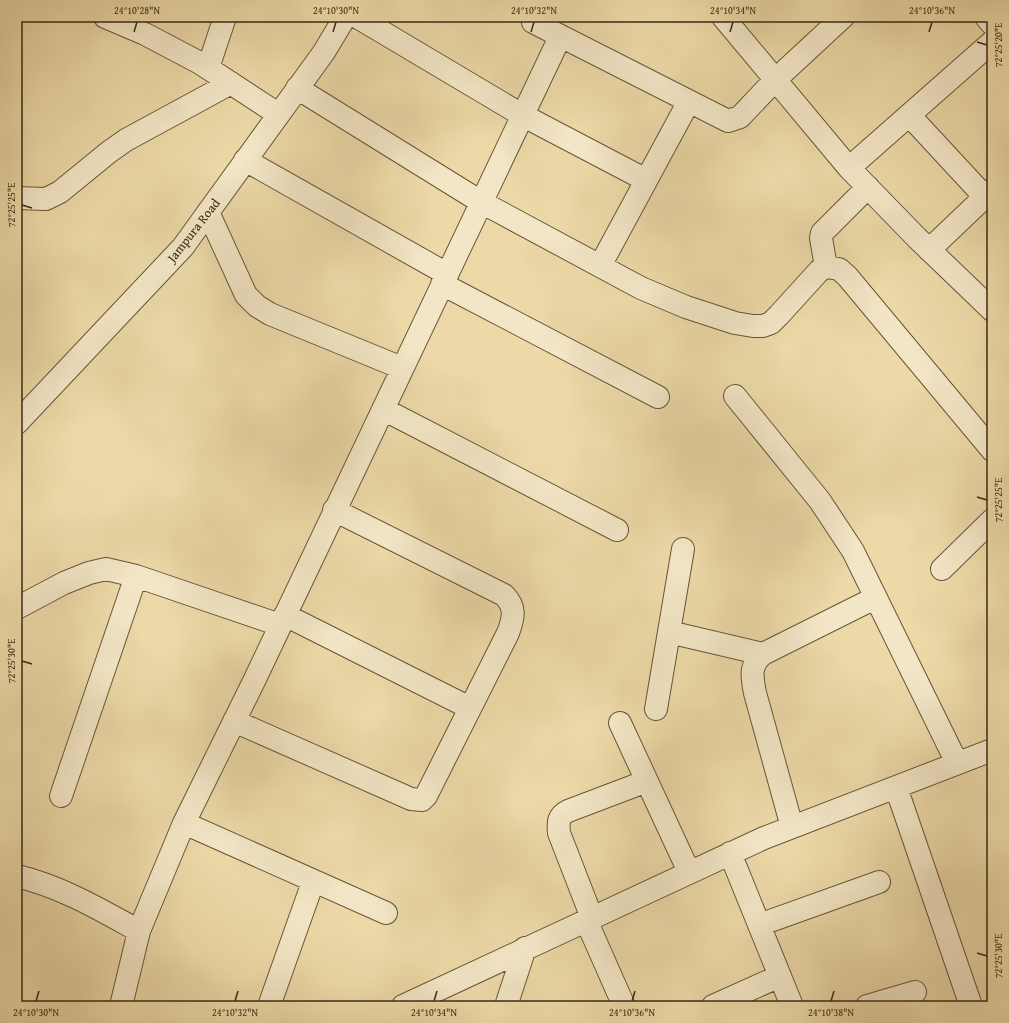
<svg xmlns="http://www.w3.org/2000/svg" width="1009" height="1023" viewBox="0 0 1009 1023" font-family="'Gentium Book Plus',serif">
  <style>
    .lines { fill: none; stroke-linecap: round; stroke-linejoin: round }
    .minor-casing { stroke: #665638; stroke-width: 24 }
    .minor { stroke: #f3e6c6; stroke-width: 22 }
    .ticks { fill: none; stroke: #392a13; stroke-width: 1.5 }
    .labels { text-anchor: middle; stroke-width: 3; stroke-linejoin: round; paint-order: stroke }
    .street-label { font-size: 13px; fill: #392a13; stroke: #f3e6c6 }
    .neatline { fill: none; stroke: #392a13; stroke-width: 1.5 }
    .ticks-label { font-size: 10px; text-anchor: middle; fill: #392a13 }
  </style>
  <rect width="100%" height="100%" fill="#ecd9a7"/>
  <filter id="stains"><feTurbulence type="fractalNoise" baseFrequency=".005" numOctaves="4"/><feColorMatrix values="0 0 0 0 .2 0 0 0 0 .09 0 0 0 0 .02 0 0 0 .5 -.17"/></filter>
  <radialGradient id="worn" r=".72"><stop offset=".6" stop-color="#630" stop-opacity="0"/><stop offset="1" stop-color="#630" stop-opacity=".3"/></radialGradient>
  <g class="lines">
    <!-- minor casing -->
    <g class="minor-casing">
      <path id="minor" d="M105,17l40,17 55,29 78,51
        M357,17l165,98 124,65
        M723,17l126,151 68,70 75,72
        M986,17l6,7
        M533,22l195,99 12,-4 35,-37 68,-63
        M208,68l17,-51
        M297,88l184,114 160,86 45,19 49,16 18,3h10l8,-3 8,-8 40,-44 7,-4 13,2 8,7 145,174
        M909,115l76,82
        M245,160l202,114
        M849,168l143,-126
        M17,198l29,1 14,-7 49,-40 17,-12 105,-57
        M208,212l38,83 11,11 13,8 132,54
        M929,250l63,-60
        M600,266l88,-163
        M826,267l-5,-29 1,-5 46,-46
        M442,284l216,113
        M735,396l85,105 33,50 104,212
        M383,409l234,121
        M17,423l166,-176 141,-195 21,-35
        M942,569l50,-49
        M17,608l47,-25 25,-10 17,-4 30,7 144,49
        M285,615l185,93
        M669,632l94,22
        M656,709l27,-160
        M234,721l177,78 11,1 4,-4 82,-163c6,-16 8,-26 -4,-38l-170,-85
        M620,723l69,149
        M896,787l75,219
        M61,796l75,-220
        M184,823l202,90
        M792,827l-37,-134c-3,-17 -6,-27 8,-39l112,-56
        M730,853l62,153
        M17,876c45,11 82,33 122,55
        M592,918l-33,-85c-1,-11 -1,-17 9,-22l79,-30
        M586,920l38,86
        M759,925l120,-43
        M121,1006l18,-75 45,-108 71,-144 305,-642
        M269,1006l44,-124
        M403,1006l361,-168 228,-88
        M506,1006l19,-58
        M713,1006l67,-30
        M867,1006l48,-14"/>
    </g>
    <!-- minor -->
    <use href="#minor" class="minor"/>
  </g>
  <!-- ticks -->
  <path class="ticks" d="M134,32l3,-10M333,32l3,-10M531,32l3,-10M730,32l3,-10M929,32l3,-10M977,42l10,3M22,205l10,3M977,497l10,3M22,661l10,3M977,953l10,3M36,1001l3,-10M235,1001l3,-10M434,1001l3,-10M632,1001l3,-10M831,1001l3,-10"/>
  <g class="labels">
    <!-- street labels -->
    <g class="street-label">
      <text transform="translate(193 230) rotate(-52)" y="5">Jampura Road</text>
    </g>
  </g>
  <!-- margin -->
  <rect width="1009" height="1023" fill="none" stroke="#ecd9a7" stroke-width="44"/>
  <rect x="22" y="22" width="965" height="979" class="neatline"/>
  <g class="ticks-label">
    <text x="137" y="14">24°10'28"N</text>
    <text x="336" y="14">24°10'30"N</text>
    <text x="534" y="14">24°10'32"N</text>
    <text x="733" y="14">24°10'34"N</text>
    <text x="932" y="14">24°10'36"N</text>
    <text transform="translate(998 45) rotate(-90)" y="4">72°25'20"E</text>
    <text transform="translate(11 205) rotate(-90)" y="4">72°25'25"E</text>
    <text transform="translate(998 500) rotate(-90)" y="4">72°25'25"E</text>
    <text transform="translate(11 661) rotate(-90)" y="4">72°25'30"E</text>
    <text transform="translate(998 956) rotate(-90)" y="4">72°25'30"E</text>
    <text x="36" y="1016">24°10'30"N</text>
    <text x="235" y="1016">24°10'32"N</text>
    <text x="434" y="1016">24°10'34"N</text>
    <text x="632" y="1016">24°10'36"N</text>
    <text x="831" y="1016">24°10'38"N</text>
  </g>
  <rect width="100%" height="100%" filter="url(#stains)"/>
  <rect width="100%" height="100%" fill="url(#worn)"/>
</svg>
